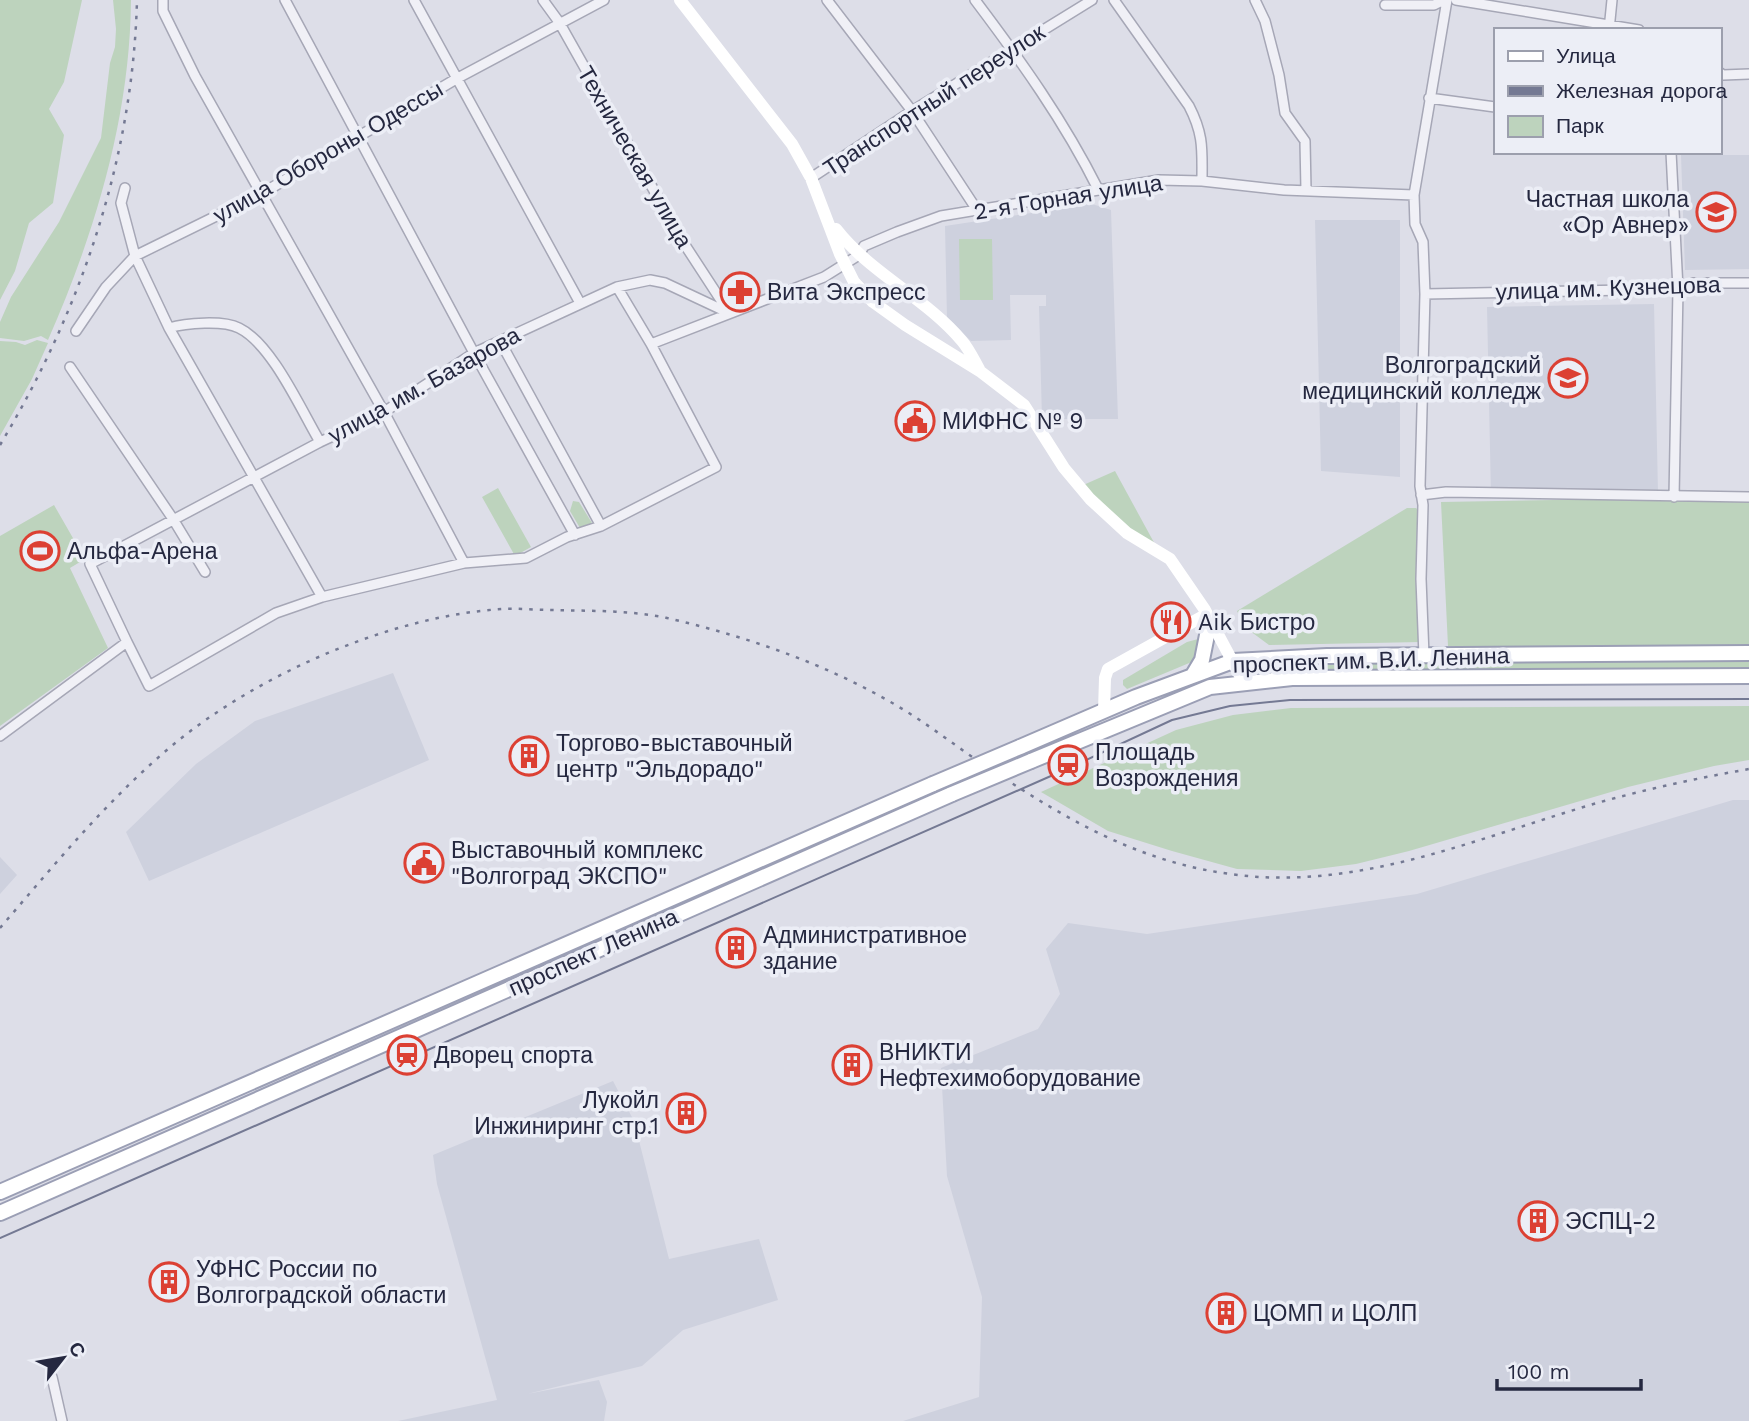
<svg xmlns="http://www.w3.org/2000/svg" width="1749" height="1421" viewBox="0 0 1749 1421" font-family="'Work Sans',sans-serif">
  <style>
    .built { fill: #ced1de }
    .green { fill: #bdd3bd }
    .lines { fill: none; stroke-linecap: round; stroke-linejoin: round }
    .street-casing { stroke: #a6a7b6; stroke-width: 12 }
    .primary-casing { stroke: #9b9fb5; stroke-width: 18 }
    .street { stroke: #f0f0f6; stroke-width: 9 }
    .secondary { stroke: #fff; stroke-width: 12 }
    .primary { stroke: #fff; stroke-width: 14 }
    .tram { stroke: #747993; stroke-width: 2 }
    .rail { stroke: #747993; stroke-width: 2.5; stroke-dasharray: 3.5 7; stroke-linecap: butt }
    .primary-bridge-casing { stroke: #9b9fb5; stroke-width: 18; stroke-linecap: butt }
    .primary-bridge { stroke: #fff; stroke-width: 14 }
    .labels { text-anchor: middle; stroke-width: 7; stroke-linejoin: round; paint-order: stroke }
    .street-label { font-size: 23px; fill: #252840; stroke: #eceef6 }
    .poi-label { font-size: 23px; fill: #252840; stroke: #eceef6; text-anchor: start }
  </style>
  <rect width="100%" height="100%" fill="#dddee8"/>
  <!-- built -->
  <path class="built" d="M1681,155h68v114l-64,1z
    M1092,204l19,6 7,209h-76l-3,-113h7v-11h-36l1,45 -40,1 -24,-23 -2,-92z
    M1315,220h85v257l-79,-6z
    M1654,304l4,189 -167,3 -4,-189z
    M393,673l36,87 -280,121 -23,-49 70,-68 59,-43z
    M1733,800h16v621h-846l76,-24 3,-100 -35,-121 -6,-108 97,-39 22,-35 -14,-45 22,-26 79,11 270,-40z
    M0,857l17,18 -17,19z
    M613,1081l21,40 35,138 90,-20 19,61 -95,30 -41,36 -115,28 72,-14 8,22 -3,19h-206l99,-21 -60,-216 -4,-29z"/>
  <!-- green -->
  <path class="green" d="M0,0h82l-18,82 -15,27 15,26 -11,68 -24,20 -14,48 -15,29z
    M113,0h18c-1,118 -36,233 -83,340l-7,-4 -17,5 -24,-3v-16l11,-25 48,-75 42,-84 9,-75 5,-16 1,-18z
    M959,239h33l1,61h-33z
    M37,340l11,3 -16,36 -32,57v-95l16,1 9,3z
    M1115,471l42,77 -28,-16 -48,-46z
    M498,488l33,59 -16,9 -33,-59z
    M1673,498l76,1v148l-301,-1 -7,-144z
    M573,501l6,1 13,21 -12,5 -10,-17z
    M54,505l31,54 -15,9 38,80 -108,78v-190z
    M1407,508h9l7,7 -2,127 -152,3 -23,-17 -9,-17z
    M1202,638l-2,13 -6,10 -67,28 -4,-4v-5l64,-38z
    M1749,661v8l-477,4 -8,-1 -2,-3 1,-3 6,-2z
    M1749,706v54l-35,6 -86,21 -219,64 -53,13 -55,7 -64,-2 -65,-18 -64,-20 -67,-39 135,-62 57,-15 58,-7z"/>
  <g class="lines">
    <!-- street casing -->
    <g class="street-casing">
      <path id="street" d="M163,0v11l32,65 189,336 80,151
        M285,0l189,353 101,182
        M414,0l166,303
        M543,0l16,22 124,220 45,69
        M827,0l85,111 65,99
        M975,0c46,61 89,121 123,189
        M1114,0l75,106c15,29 13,44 13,75
        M1255,0l10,21 14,54 6,38 20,28 1,49
        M1456,0l183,30
        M1385,5h49l10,-5
        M1609,30l3,-30
        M1719,72l4,3 26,-1
        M1429,98l66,9
        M1671,152l7,137 -4,208
        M811,178l101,-67 180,-111
        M125,188l-4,15 14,53 34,72 153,269
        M1425,294l253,-5 15,-6h56
        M169,328c17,-5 54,-8 70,0 33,16 62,82 81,114
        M76,331l30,-44 29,-31 126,-62 195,-115 148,-79
        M500,341l101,185
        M651,344l173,-67 35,-22 5,-9 33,-14 44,-16 218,-36 43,1 82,9 130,5
        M70,367l103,152 32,53
        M1421,495l25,-3 303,5
        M127,642l22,44 127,-73 46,-16 142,-34 62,-5 41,-21 34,-11 115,-59 -65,-123 -34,-57
        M1424,656l-3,-77 2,-74 -3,-19 5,-192 -2,-52 -8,-18 -1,-29 33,-195
        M0,736l127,-94 -37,-78 230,-122 64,-30 90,-59 143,-66 33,-7 15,3 64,30
        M52,1377l10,44"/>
    </g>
    <!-- primary casing -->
    <g class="primary-casing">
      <path id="primary" d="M1193,675l9,-15 8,-40
        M1020,747l116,-50 97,-36 94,-5 422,-3
        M1031,761l179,-74 82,-9 457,-2
        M0,1192l933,-408
        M0,1213l952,-419"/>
    </g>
    <!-- street -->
    <use href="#street" class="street"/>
    <!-- secondary -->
    <path class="secondary" d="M680,0l112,144 19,34 29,76 14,28 19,20 32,23 76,47 43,33 40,63 26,31 37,34 43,26 35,51 39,73
      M836,229c35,45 90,69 126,112 7,8 12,19 17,28
      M1104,711l1,-33 3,-9 99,-55"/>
    <!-- primary -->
    <use href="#primary" class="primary"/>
    <!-- tram -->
    <path class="tram" d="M0,1238l1069,-470 103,-48 58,-14 60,-6 459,-1"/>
    <!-- rail -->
    <path class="rail" d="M0,445c81,-135 133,-287 137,-445
      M0,928c55,-64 109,-130 174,-184 85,-70 217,-128 328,-135 16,-1 33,1 49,1 38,1 78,0 116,8 78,18 157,45 227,86 33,19 64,44 96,65 79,52 152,95 248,106 124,15 242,-38 359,-72 50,-14 101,-25 152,-34"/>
    <!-- primary-bridge casing -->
    <g class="primary-bridge-casing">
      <path id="primary-bridge" d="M933,784l87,-37
        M952,794l79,-33"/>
    </g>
    <!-- primary-bridge -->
    <use href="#primary-bridge" class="primary-bridge"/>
  </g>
  <!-- icons -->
  <defs>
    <g id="school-ring" transform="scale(2.0125)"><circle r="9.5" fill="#eceef6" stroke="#dc4033" stroke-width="1.5"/><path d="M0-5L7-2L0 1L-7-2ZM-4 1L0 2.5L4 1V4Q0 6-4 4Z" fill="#dc4033"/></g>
    <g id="pharmacy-ring" transform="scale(2.0125)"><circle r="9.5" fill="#eceef6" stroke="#dc4033" stroke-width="1.5"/><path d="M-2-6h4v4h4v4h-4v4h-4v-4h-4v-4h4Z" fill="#dc4033"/></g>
    <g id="university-ring" transform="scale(2.0125)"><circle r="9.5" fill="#eceef6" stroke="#dc4033" stroke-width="1.5"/><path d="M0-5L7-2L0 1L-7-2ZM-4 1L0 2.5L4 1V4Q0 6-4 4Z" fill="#dc4033"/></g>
    <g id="civic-ring" transform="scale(2.0125)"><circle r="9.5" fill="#eceef6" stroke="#dc4033" stroke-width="1.5"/><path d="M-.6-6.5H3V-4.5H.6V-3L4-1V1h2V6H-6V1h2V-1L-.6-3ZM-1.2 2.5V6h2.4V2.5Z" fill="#dc4033"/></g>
    <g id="stadium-ring" transform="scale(2.0125)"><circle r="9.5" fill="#eceef6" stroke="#dc4033" stroke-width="1.5"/><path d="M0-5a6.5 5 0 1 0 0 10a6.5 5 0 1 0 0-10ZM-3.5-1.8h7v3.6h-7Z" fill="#dc4033"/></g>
    <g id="restaurant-ring" transform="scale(2.0125)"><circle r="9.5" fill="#eceef6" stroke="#dc4033" stroke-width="1.5"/><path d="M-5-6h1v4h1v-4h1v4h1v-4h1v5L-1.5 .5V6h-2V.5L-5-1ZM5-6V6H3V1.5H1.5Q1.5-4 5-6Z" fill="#dc4033"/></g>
    <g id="building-ring" transform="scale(2.0125)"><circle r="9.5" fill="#eceef6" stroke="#dc4033" stroke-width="1.5"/><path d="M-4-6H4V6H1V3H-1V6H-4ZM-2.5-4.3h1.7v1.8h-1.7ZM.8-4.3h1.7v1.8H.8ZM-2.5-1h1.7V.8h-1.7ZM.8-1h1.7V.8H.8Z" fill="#dc4033"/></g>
    <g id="station-ring" transform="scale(2.0125)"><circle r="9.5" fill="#eceef6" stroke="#dc4033" stroke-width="1.5"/><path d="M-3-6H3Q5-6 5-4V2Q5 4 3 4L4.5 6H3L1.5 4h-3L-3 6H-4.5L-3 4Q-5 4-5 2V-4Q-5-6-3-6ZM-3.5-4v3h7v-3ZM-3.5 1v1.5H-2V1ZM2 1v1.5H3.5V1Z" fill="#dc4033"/></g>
  </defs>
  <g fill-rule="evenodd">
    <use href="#school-ring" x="1716" y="212"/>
    <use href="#pharmacy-ring" x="740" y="292"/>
    <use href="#university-ring" x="1568" y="378"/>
    <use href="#civic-ring" x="915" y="421"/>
    <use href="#stadium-ring" x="40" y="551"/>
    <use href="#restaurant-ring" x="1171" y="622"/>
    <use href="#building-ring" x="529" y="756"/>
    <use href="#station-ring" x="1068" y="765"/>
    <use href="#civic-ring" x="424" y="863"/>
    <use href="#building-ring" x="736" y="948"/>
    <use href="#station-ring" x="407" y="1055"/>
    <use href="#building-ring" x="852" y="1065"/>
    <use href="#building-ring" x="686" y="1113"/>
    <use href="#building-ring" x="1538" y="1221"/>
    <use href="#building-ring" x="169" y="1282"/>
    <use href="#building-ring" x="1226" y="1313"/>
  </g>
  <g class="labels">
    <!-- street labels -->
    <g class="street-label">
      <text transform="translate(934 100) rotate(-33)" y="8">Транспортный переулок</text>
      <text transform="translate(328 152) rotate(-30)" y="8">улица Обороны Одессы</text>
      <text transform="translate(635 157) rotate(60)" y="8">Техническая улица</text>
      <text transform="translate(1068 197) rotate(-9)" y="8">2-я Горная улица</text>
      <text transform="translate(1608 288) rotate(-2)" y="8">улица им. Кузнецова</text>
      <text transform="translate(424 385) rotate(-29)" y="8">улица им. Базарова</text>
      <text transform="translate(1371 660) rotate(-2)" y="8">проспект им. В.И. Ленина</text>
      <text transform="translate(593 952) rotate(-24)" y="8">проспект Ленина</text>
    </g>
    <!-- poi labels -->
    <g class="poi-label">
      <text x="1689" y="207" text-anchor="end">Частная школа<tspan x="1689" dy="26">«Ор Авнер»</tspan></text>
      <text x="767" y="300">Вита Экспресс</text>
      <text x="1541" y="373" text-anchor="end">Волгоградский<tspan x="1541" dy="26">медицинский колледж</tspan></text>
      <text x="942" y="429">МИФНС № 9</text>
      <text x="67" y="559">Альфа-Арена</text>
      <text x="1198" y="630">Aik Бистро</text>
      <text x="556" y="751">Торгово-выставочный<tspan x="556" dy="26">центр "Эльдорадо"</tspan></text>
      <text x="1095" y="760">Площадь<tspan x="1095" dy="26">Возрождения</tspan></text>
      <text x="451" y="858">Выставочный комплекс<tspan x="451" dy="26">"Волгоград ЭКСПО"</tspan></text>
      <text x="763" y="943">Административное<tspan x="763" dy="26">здание</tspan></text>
      <text x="879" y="1060">ВНИКТИ<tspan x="879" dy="26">Нефтехимоборудование</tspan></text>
      <text x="434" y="1063">Дворец спорта</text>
      <text x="659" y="1108" text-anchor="end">Лукойл<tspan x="659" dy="26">Инжиниринг стр.1</tspan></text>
      <text x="1565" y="1229">ЭСПЦ-2</text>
      <text x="196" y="1277">УФНС России по<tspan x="196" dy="26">Волгоградской области</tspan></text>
      <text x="1253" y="1321">ЦОМП и ЦОЛП</text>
    </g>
  </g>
  <!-- legend -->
  <rect x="1494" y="28" width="228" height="126" fill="#eceef6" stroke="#9c9fad" stroke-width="2"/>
  <rect x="1508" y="51" width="35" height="10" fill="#ffffff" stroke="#9c9fad" stroke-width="2"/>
  <text x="1556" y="63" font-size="21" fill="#252840">Улица</text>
  <rect x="1508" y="86" width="35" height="10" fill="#747993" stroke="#9c9fad" stroke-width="2"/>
  <text x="1556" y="98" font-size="21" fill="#252840">Железная дорога</text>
  <rect x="1508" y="116" width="35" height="21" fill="#bdd3bd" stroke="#9c9fad" stroke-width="2"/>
  <text x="1556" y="133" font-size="21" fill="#252840">Парк</text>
  <!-- north arrow -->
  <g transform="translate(63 1358) rotate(59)" stroke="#eceef6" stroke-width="5" paint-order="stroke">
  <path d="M0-5L12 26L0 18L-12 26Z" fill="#252840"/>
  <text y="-10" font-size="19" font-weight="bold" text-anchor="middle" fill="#252840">С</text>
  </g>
  <!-- scale -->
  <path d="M1497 1379v10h144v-10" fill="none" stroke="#252840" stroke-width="3.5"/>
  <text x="1508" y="1379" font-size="21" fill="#252840" stroke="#eceef6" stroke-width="5" paint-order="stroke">100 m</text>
</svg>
